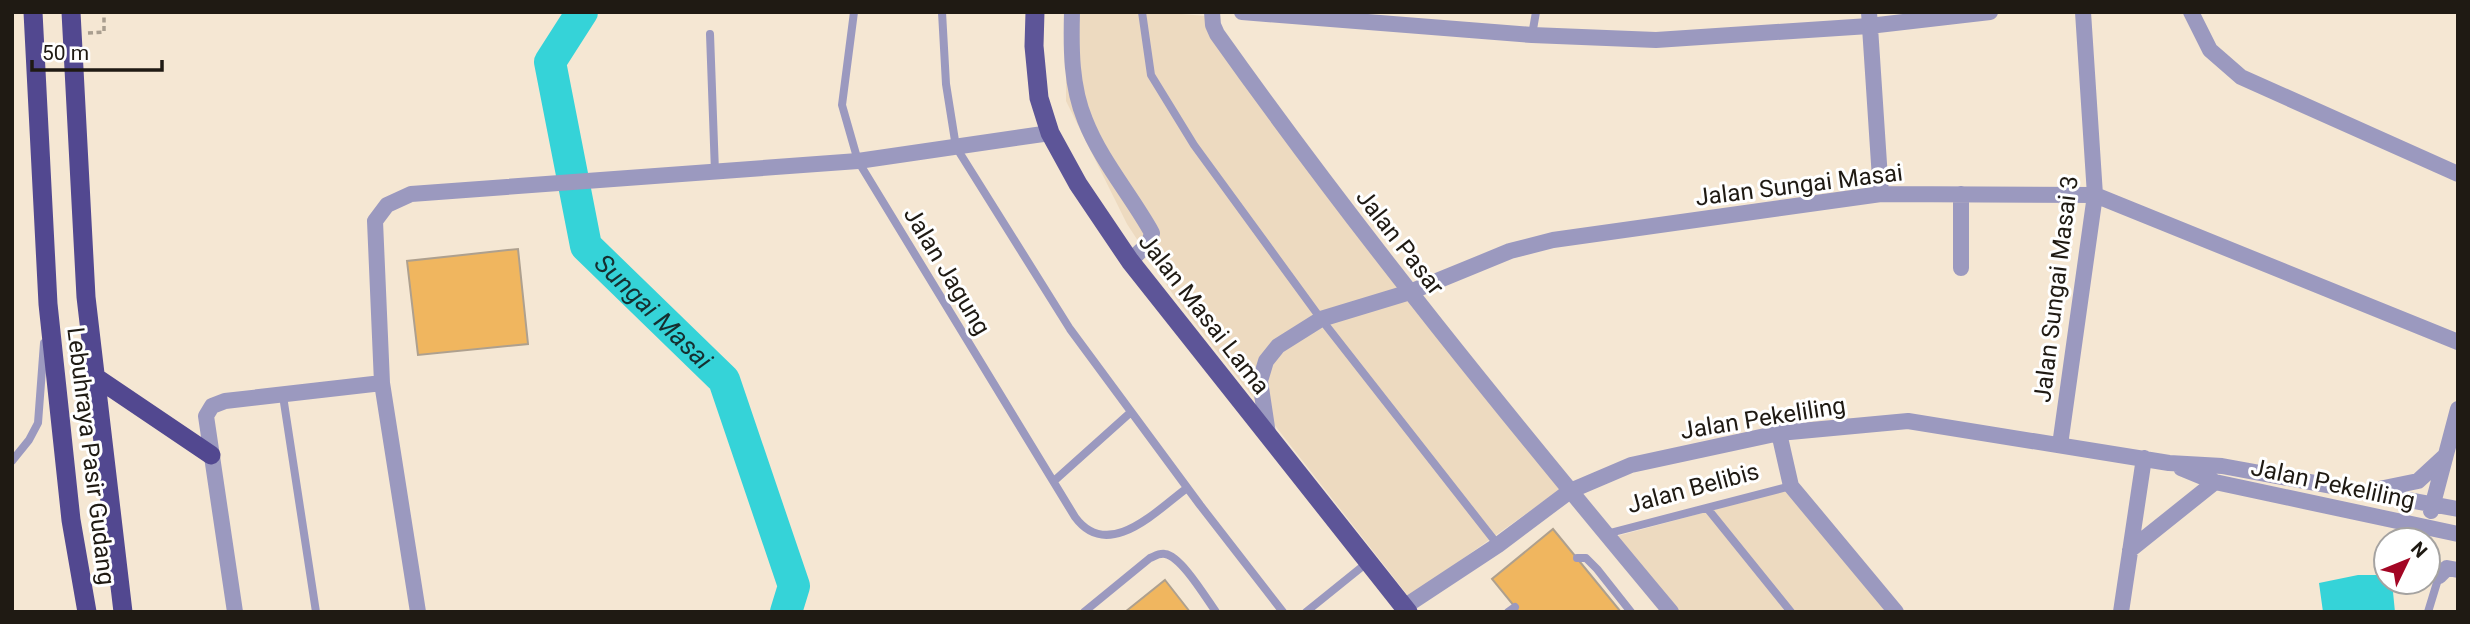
<svg xmlns="http://www.w3.org/2000/svg" width="2470" height="624" viewBox="0 0 2470 624" font-family="Roboto,sans-serif">
  <style>
    .built { fill: #eddac0 }
    .water { fill: #35d3d8 }
    .lines { fill: none; stroke-linecap: round; stroke-linejoin: round }
    .river { stroke: #35d3d8; stroke-width: 32 }
    .building { fill: #f0b65f; stroke: #aea08e; stroke-width: 2 }
    .path { stroke: #a99e8f; stroke-width: 3.5; stroke-dasharray: 5 3.5; stroke-linecap: butt }
    .service { stroke: #9b99bf; stroke-width: 8 }
    .minor { stroke: #9b99bf; stroke-width: 16 }
    .primary { stroke: #5d5598; stroke-width: 19 }
    .trunk { stroke: #524890; stroke-width: 19 }
    .labels { text-anchor: middle; stroke-width: 6; stroke-linejoin: round; paint-order: stroke }
    .street-label { font-size: 24px; fill: #1f1a13; stroke: #fff }
    .water-label { font-size: 26px; font-style: italic; fill: #162f30; stroke: #fff }
  </style>
  <rect width="100%" height="100%" fill="#f5e7d3"/>
  <!-- built -->
  <path class="built" d="M1066,12h90l63,5 3,12 81,116 136,173 133,163 -163,116 -233,-298 -49,-75 -61,-123z
    M1801,486l104,126h-242l-60,-72z"/>
  <!-- water -->
  <path class="water" d="M2358,575h28v7h6l3,30h-72l-4,-29z"/>
  <g class="lines">
    <!-- river -->
    <path class="river" id="s1" d="M582,12l-32,50 36,184 138,134 70,206 -8,26"/>
  </g>
  <!-- building -->
  <path class="building" d="M518,249l10,95 -110,11 -11,-94z
    M1553,529l68,83h-102l-27,-33z
    M1165,580l25,32h-65z"/>
  <g class="lines">
    <!-- path -->
    <path class="path" d="M88,33l16,-1v-20"/>
    <!-- service -->
    <path class="service" d="M854,12l-12,93 16,56 217,356c33,45 81,-6 112,-29
      M942,12l4,72 10,63 114,182 130,176 83,107
      M1142,12l9,63 43,70 127,174 177,226
      M710,34l5,138
      M1532,35l4,-23
      M283,396l33,216
      M12,461l17,-21 9,-17 6,-80
      M1054,481l77,-69
      M1707,508l84,104
      M1606,534l185,-48
      M1577,558h9l11,11 34,43
      M1084,612l66,-54c5,-2 9,-5 15,-4 16,2 41,44 51,58
      M1306,612l62,-50
      M1508,612l7,-5
      M2428,612l11,-36"/>
    <!-- minor -->
    <path class="minor" d="M1072,12c-1,37 -1,74 13,108 16,41 46,75 67,113l-3,10 -19,18
      M1212,12l1,13 4,9c142,200 297,390 454,578
      M1242,12l290,23 124,5 213,-14 121,-14
      M1869,12l12,182
      M2191,12l19,38 31,27 217,97
      M1961,268v-74
      M1779,433l12,53 105,126
      M1268,434l-8,-53 6,-20 12,-15 43,-27 89,-27 100,-41 43,-11 328,-46 214,1 363,147
      M2060,445l35,-250 -12,-183
      M2181,468l34,14 243,52
      M2379,489l39,-8 26,-24
      M2431,511l27,-102
      M2130,550l85,-68
      M2439,576l8,-8 11,2
      M1404,607l94,-62 72,-54 61,-26 148,-32 129,-12 261,42 53,3 236,43
      M235,612l-29,-196 6,-10 13,-5 157,-18
      M418,612l-36,-229 -7,-162 12,-16 24,-11 447,-33 192,-28
      M2121,612l23,-154"/>
    <!-- primary -->
    <path class="primary" d="M1035,12l-1,34 5,52 11,35 28,51 52,77 278,351"/>
    <!-- trunk -->
    <path class="trunk" d="M33,12l15,292 23,216 16,92
      M71,12l15,285 37,315
      M94,376l117,79"/>
  </g>
  <g class="labels">
    <!-- street labels -->
    <g class="street-label">
      <text transform="translate(1799 185) rotate(-7)" y="8">Jalan Sungai Masai</text>
      <text transform="translate(1400 242) rotate(52)" y="8">Jalan Pasar</text>
      <text transform="translate(947 271) rotate(59)" y="8">Jalan Jagung</text>
      <text transform="translate(2056 289) rotate(-83)" y="8">Jalan Sungai Masai 3</text>
      <text transform="translate(1204 314) rotate(52)" y="8">Jalan Masai Lama</text>
      <text transform="translate(1763 418) rotate(-9)" y="8">Jalan Pekeliling</text>
      <text transform="translate(91 456) rotate(83)" y="8">Lebuhraya Pasir Gudang</text>
      <text transform="translate(2333 484) rotate(12)" y="8">Jalan Pekeliling</text>
      <text transform="translate(1693 488) rotate(-15)" y="8">Jalan Belibis</text>
    </g>
    <!-- water labels -->
    <g class="water-label">
      <text dy="9" stroke="none"><textPath href="#s1" startOffset="341">Sungai Masai</textPath></text>
    </g>
  </g>
  <!-- border -->
  <rect width="2470" height="624" fill="none" stroke="#1f1a13" stroke-width="28"/>
  <!-- north arrow -->
  <g transform="translate(2407 561) rotate(47)"><circle r="33" fill="#ffffff" stroke="#a5a3a1" stroke-width="2"/>
  <path d="M0-5L12 26L0 18L-12 26Z" fill="#a30624"/>
  <text y="-10" font-size="19" font-weight="bold" text-anchor="middle" fill="#1f1a13">N</text>
  </g>
  <!-- scale -->
  <path d="M32 60v10h130v-10" fill="none" stroke="#1f1a13" stroke-width="3.5"/>
  <text x="42" y="60" font-size="21" fill="#1f1a13" stroke="#ffffff" stroke-width="5" paint-order="stroke">50 m</text>
</svg>
